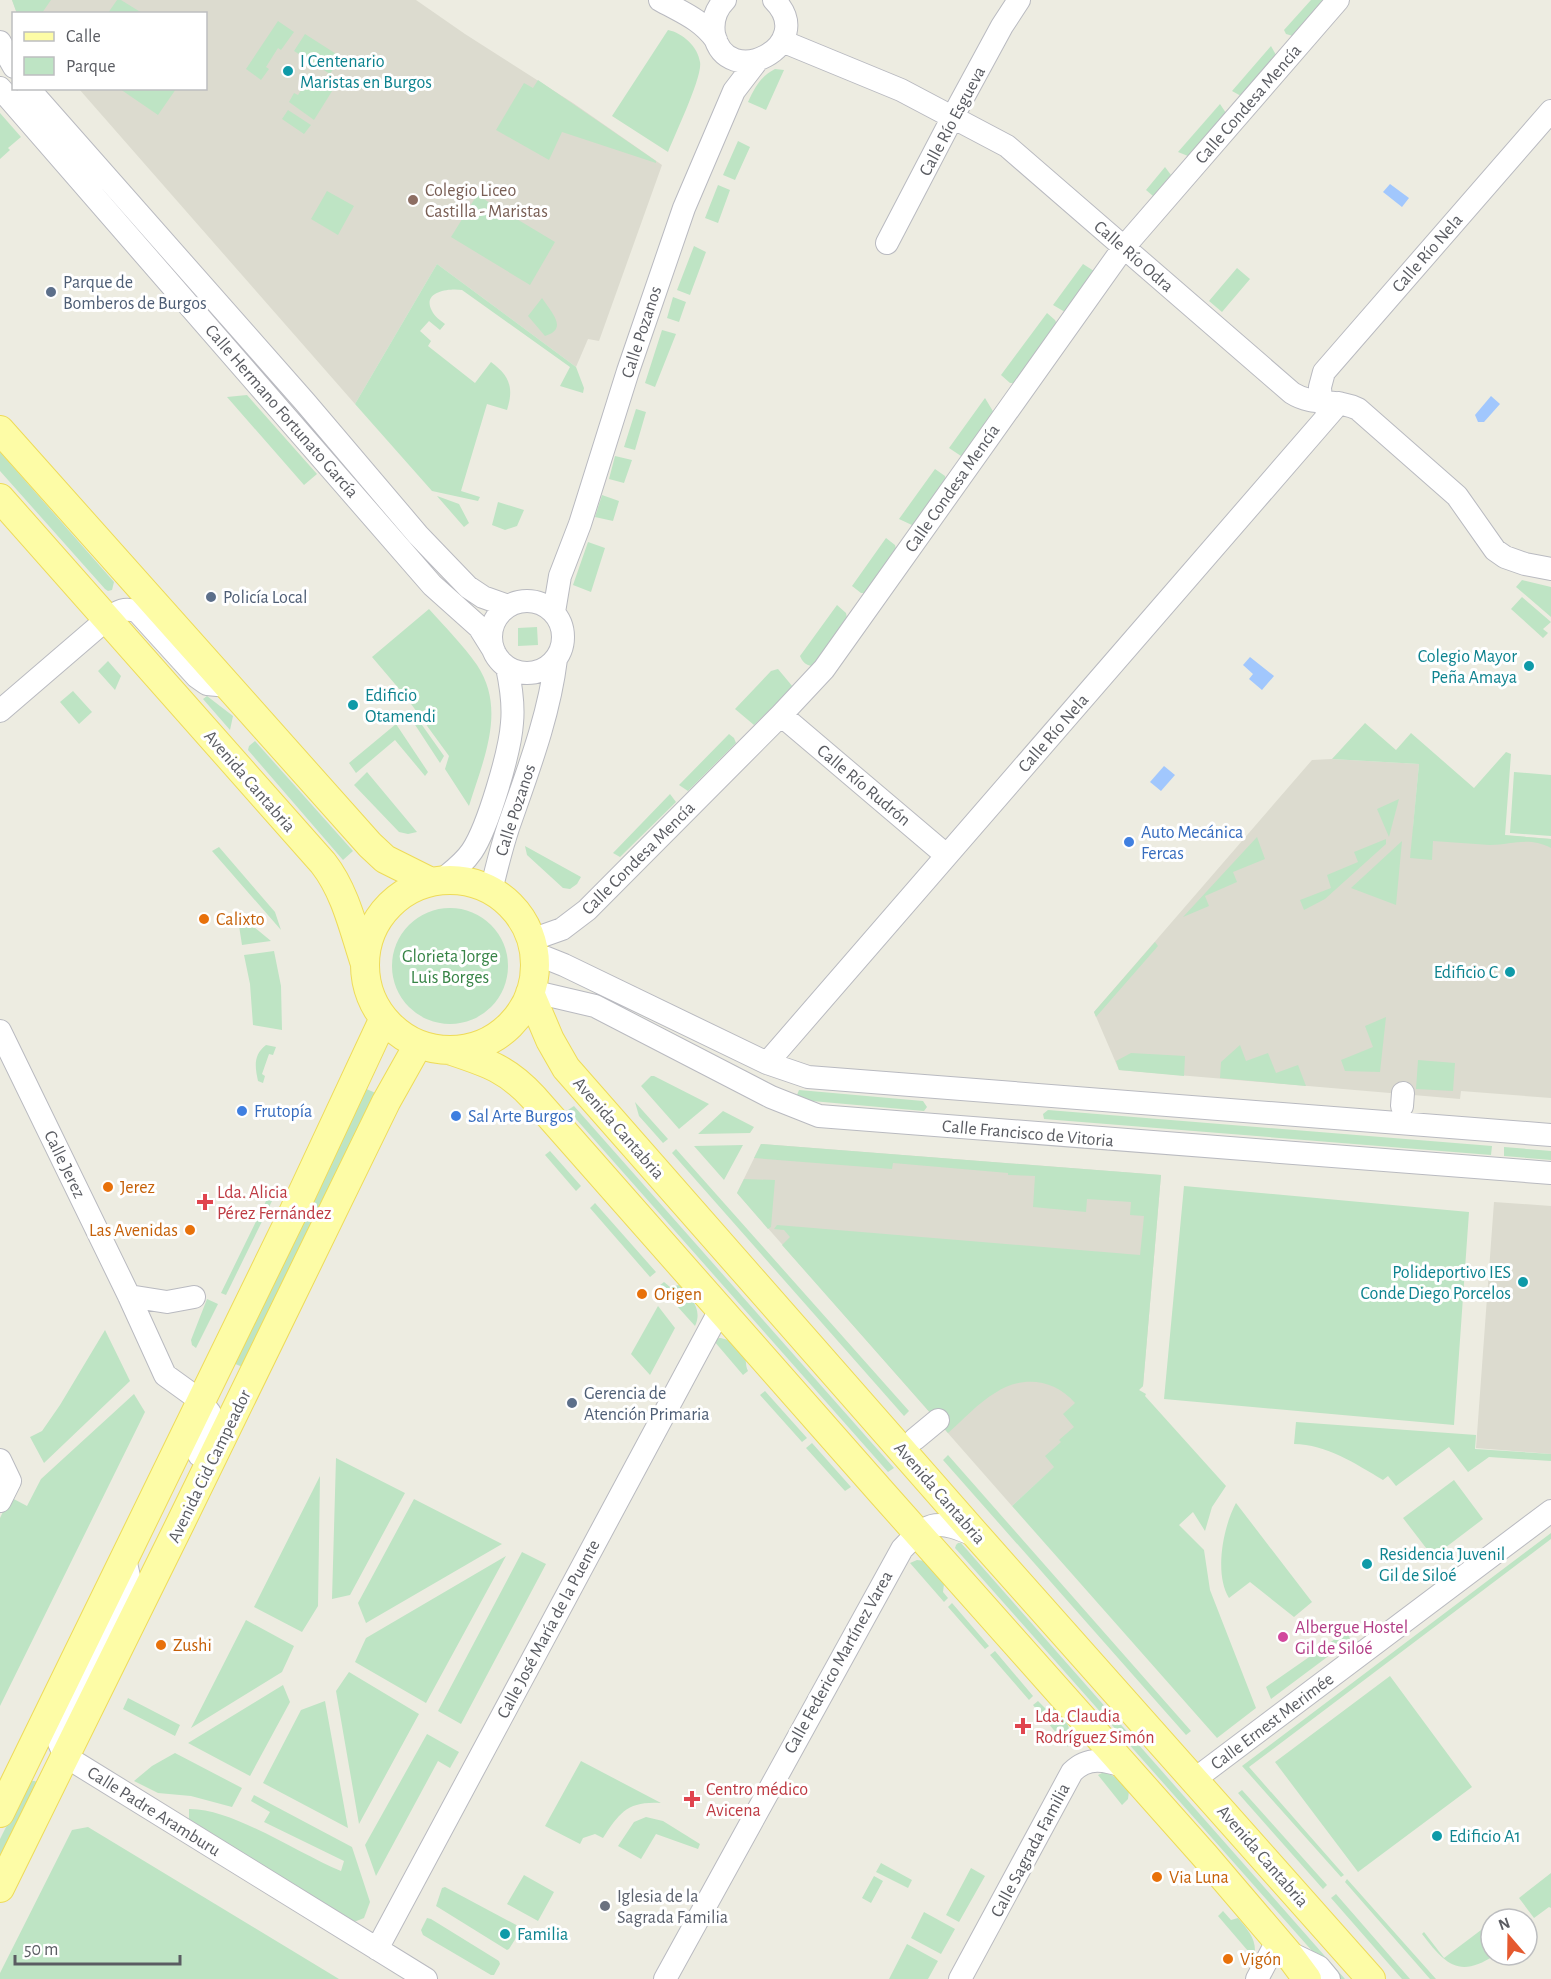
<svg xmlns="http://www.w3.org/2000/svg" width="1551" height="1979" viewBox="0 0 1551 1979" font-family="'Alegreya Sans',sans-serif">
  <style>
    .education { fill: #dcdbcf }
    .green { fill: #bee4c4 }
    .water { fill: #a1c7fd }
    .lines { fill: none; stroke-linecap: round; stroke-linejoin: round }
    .minor-casing { stroke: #b9bac0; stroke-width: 24 }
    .major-casing { stroke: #eedb59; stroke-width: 30 }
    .minor { stroke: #fff; stroke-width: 22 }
    .major { stroke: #fdfca6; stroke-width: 28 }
    .culture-dot { fill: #0f9aa8; stroke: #fff; stroke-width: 2 }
    .education-dot { fill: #8d6e63; stroke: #fff; stroke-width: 2 }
    .service-dot { fill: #5c6f8a; stroke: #fff; stroke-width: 2 }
    .shop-dot { fill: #3f7fe0; stroke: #fff; stroke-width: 2 }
    .food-dot { fill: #e8710a; stroke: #fff; stroke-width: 2 }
    .health-dot { fill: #e0444e; stroke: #fff; stroke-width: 2 }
    .hotel-dot { fill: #d1479c; stroke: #fff; stroke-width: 2 }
    .worship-dot { fill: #6b7280; stroke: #fff; stroke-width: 2 }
    .labels { text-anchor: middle; stroke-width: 6; stroke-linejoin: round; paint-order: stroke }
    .culture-label { font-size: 18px; fill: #0d838f; stroke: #fff; text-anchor: start }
    .street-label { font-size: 18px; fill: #5a5c62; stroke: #fff }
    .education-label { font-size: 18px; fill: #785e54; stroke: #fff; text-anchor: start }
    .service-label { font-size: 18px; fill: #4e5e75; stroke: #fff; text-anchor: start }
    .shop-label { font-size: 18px; fill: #366cbe; stroke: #fff; text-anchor: start }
    .food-label { font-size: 18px; fill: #c56008; stroke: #fff; text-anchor: start }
    .park-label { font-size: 18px; fill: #378446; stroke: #fff }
    .health-label { font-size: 18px; fill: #be3a42; stroke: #fff; text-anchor: start }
    .hotel-label { font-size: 18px; fill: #b23c85; stroke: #fff; text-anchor: start }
    .worship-label { font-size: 18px; fill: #5b616d; stroke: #fff; text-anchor: start }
  </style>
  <rect width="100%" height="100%" fill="#edece1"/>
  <!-- education -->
  <path class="education" d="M12,0h404l49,34 108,69 89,62 -63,176 -11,-2 -12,28 -139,-103 -82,140 -276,-315 127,-1v-74l-189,-1z
    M1332,759l87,5 -6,64 138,11v259l-90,-7 -1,8 -341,-29 -25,-58 218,-252z
    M761,1144l400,31 -18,211 -131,120 -275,-313z
    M1494,1202l57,4v248l-75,-6z"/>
  <!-- green -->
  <path class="green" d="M12,0h39l-9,13 -25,1z
    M117,0h4l21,13h-34z
    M1311,0h14l-32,36 -7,-2 -2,-4z
    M278,21l16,11 -13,18 -3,-2 -12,19 3,2 -8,11 -15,-11z
    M668,30c15,3 30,17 32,32 3,14 -26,74 -32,90l-56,-36z
    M305,34l36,23 -11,17 -36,-23z
    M1271,46l5,9 -35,41 -9,-5z
    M775,69l9,1 -18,40 -18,-8c7,-15 12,-25 27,-33z
    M309,73l25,15 -20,32 -25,-18 5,-9 4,2 9,-14 -2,-2z
    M538,80l118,81v2l-94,-31 -13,28 -53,-30 28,-47 9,5z
    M120,89v-1l56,1 -18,26z
    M1220,104l6,9 -38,43 -10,-4z
    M288,110l23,15 -7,9 -22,-15z
    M0,113l21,24 -13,11 2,2 -10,9z
    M738,141l12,6 -15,33 -12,-5z
    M1165,167l6,8 -18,21 -7,-6z
    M718,185l12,5 -12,33 -13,-5z
    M327,191l27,15 -16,29 -27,-16z
    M477,195l78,47 -25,43 -79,-48z
    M694,246l12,6 -16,43 -13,-5z
    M437,264l139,103 8,21 -1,5 -23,-7 10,-19 -108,-77c-12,-2 -41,1 -30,21 2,5 8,9 13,13l-5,6 -11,-9 -9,10 11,10 -3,5 47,37 16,-21c19,14 23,26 16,48l-20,-6 -26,87 19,6 -2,4 -46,-10 -77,-87z
    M1083,264l11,7 -29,41 -12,-7z
    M1237,268l13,11 -28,33 -13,-11z
    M673,297l13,5 -7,20 -12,-4z
    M542,298c9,14 27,31 3,38l-17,-20z
    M1047,313l8,7 2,4 -42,59h-5l-9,-8z
    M662,330l14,4 -21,53 -10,-4z
    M247,395l70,79 -13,11 -77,-88z
    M985,398l9,15 -31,43h-2l-12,-8z
    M636,409l10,3 -11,38 -11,-3z
    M0,452l114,130 -2,8 -4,1 -3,-2 -105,-118z
    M615,456l17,4 -8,23 -15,-4z
    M935,469l10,7 1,4 -32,46 -15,-7z
    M602,495l17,6 -6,20 -18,-4z
    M437,496l22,8 10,19 -5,4z
    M498,502l26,8 -7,16 -12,4 -13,-5z
    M886,538l9,7 1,4 -30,44h-5l-9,-7z
    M588,542l17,6 -14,44 -18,-7z
    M1522,580l29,7v30l-35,-30z
    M1522,597l29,25 -8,7 5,4 -5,5 -32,-29z
    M837,605l9,8 1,5 -35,48c-7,-1 -10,-5 -12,-10z
    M429,609c16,18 34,36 48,56 30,45 6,95 -8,141l-24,-37 4,-13 -43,-59 -34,-40z
    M537,627l1,18 -20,1v-18z
    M108,661l13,15 -6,14 -17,-19z
    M778,669l15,18 -39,38 -19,-16 36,-38z
    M73,691l19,21 -13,12 -19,-22z
    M207,696l26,20 -3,14 -27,-31z
    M412,711l32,45 -4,7 -32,-49z
    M1365,723l31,27 15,-17 63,55 32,-36 5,2 -6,81 46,4v9c-23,-12 -39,-3 -61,-3 -19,-1 -38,-3 -57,-4l-1,19 -22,-2 9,-94 -87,-5z
    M396,724l32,48 -3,4 -30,-36 -39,33 -7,-10z
    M729,734l5,4 2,5 -48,48 -9,-6z
    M255,741l98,110 -10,9 -95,-110 1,-4z
    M367,772l50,60 -9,2 -9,-2 -45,-47z
    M1514,772l37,3v61l-41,-3z
    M670,794l6,8 -56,55 -7,-4z
    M1399,799l-10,38 -12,-28z
    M1257,837l8,22 -32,13 4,10 -32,14 4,10 -26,11z
    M1386,839v5l-61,55 -21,11 -4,-10 31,-12 -4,-13 31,-13 -4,-10z
    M1402,841l-6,64 -45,-17z
    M525,846l56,31 -4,7 -7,5 -7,-1 -36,-33z
    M219,847l56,65 6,18 -69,-79z
    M392 966a58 58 0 1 1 116 0a58 58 0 1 1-116 0Z
    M237,913l34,28 -29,4z
    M1155,942l3,4 -62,71 -2,-5z
    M274,951l7,35 1,44 -29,-5 -3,-41 -6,-29z
    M1386,1017l-6,55 -35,-1 -4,-11 32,-13 -8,-21z
    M266,1045l10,2 -3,8 -4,-1 -7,20 3,2 -2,7 -5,-2c-3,-14 -5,-26 8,-36z
    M1240,1045l6,16 22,-8 8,20 22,-8 8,21 -86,-8 1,-16z
    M1131,1053l54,3 -1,20 -65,-6 -3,-9z
    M1418,1060l37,3 -2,28 -37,-2z
    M651,1076h3l55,28 -30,25 -38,-43z
    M364,1088l14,6 -133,274 -12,-5z
    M799,1090l124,11 4,6 -3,4 -112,-10 -15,-6z
    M635,1102l33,37 -5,4 -24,-27z
    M574,1106l320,362 -6,4 -320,-362z
    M1048,1110l444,36 -1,9 -447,-36 -1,-5z
    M723,1111l31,16 -4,6 -52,1z
    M761,1144l400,31 -18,211 -4,4 7,4 -1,2 81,90 -14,21 -7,24 -12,-19 -14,13 25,25 6,40 46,118 -39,30 -205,-232 42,-39 -9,-11 16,-14 -2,-2 15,-13 -11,-13 12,-11c-21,-24 -53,-28 -80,-10 -17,10 -32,27 -47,40l-166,-188 8,-8 -6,-7 -10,-1 3,-4 363,30 4,-39 -14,-1 1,-13 -44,-3 -1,13 -53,-5 2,-31 -27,-1v-2l-115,-10 -1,6 -138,-11z
    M743,1145l-19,35 -30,-34z
    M1504,1147l47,4v9l-47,-4z
    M676,1149l233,262 -5,5 -232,-263z
    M550,1151l31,35 -5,5 -31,-36z
    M744,1179l31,1 -4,47 -3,2 -31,-36z
    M1184,1186l285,26 -15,213 -290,-26z
    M267,1199l5,2 -46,94 -5,-2z
    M595,1203l61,69 -6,5 -60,-69z
    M664,1282l6,5 9,-2c12,12 24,24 16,41l-36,-40z
    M207,1299l11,5 -22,44 -4,-3 -1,-5z
    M658,1306l17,22 -25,47 -19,-21z
    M105,1330l25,51 -86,82 -14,-26 12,-6 18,-26z
    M719,1338c9,0 22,9 25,18 3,5 1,9 4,15l-5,4 -29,-34z
    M765,1391l42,47 -5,4 -42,-47z
    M134,1394l11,18 -145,294v-188l10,-21 17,9 14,-27z
    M1296,1422l180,13 -1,14 76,5v7l-62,-4 -21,15 -19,-25 -53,39 -8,-10 -5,4c-27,-16 -57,-36 -89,-36z
    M812,1443l39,44 -6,4 -39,-43z
    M948,1455l243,276 -5,4 -243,-275z
    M336,1458l69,35 -55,102 -18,4z
    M320,1476l-2,130 -16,26 -48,-25z
    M1454,1480l29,39 -50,38 -30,-39z
    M414,1499l88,45 -136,79 -8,-20z
    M1236,1503l76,99 -18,15 -44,-35 -21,16c-15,-24 -6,-71 7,-95z
    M1551,1533v6l-302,228 95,108 -3,2 -99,-111z
    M958,1543h3l384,436h-8l-382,-431 1,-3z
    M522,1552l24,12 -85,160 -23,-13z
    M506,1556l-80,147 -71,-41 11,-24z
    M917,1560l8,1 19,23 -1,8 5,6 -4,4 -34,-39z
    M952,1603l37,43 -4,3 -37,-42z
    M246,1620l48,26 -12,26 -91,56z
    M1348,1630l2,10 -79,59 -5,-12z
    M995,1651l38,45 -4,4 -39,-45z
    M349,1672l70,42 -60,110 -23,-133z
    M1390,1676l82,111 -114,85 -83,-110z
    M283,1685l7,17 -40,74 -62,-33z
    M128,1698l52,27 -5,11 -52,-27z
    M325,1701l23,127 -85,-45 38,-73z
    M1038,1701l7,7 8,-4c13,15 20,22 15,43l-35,-42z
    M427,1734l32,18 -9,16 -12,-7 -62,115 -11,-31z
    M175,1753l67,35 -10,19 -41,-11 -33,-3 -24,-12 18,-15z
    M581,1761l80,42c-33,-2 -41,9 -58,35l-8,-4 -12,4 -3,6 -35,-18z
    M1104,1772l16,7 9,12 -1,8 -6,6 -24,-30z
    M31,1781h4l4,3 -39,78v-23l27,-54z
    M1242,1790l85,95 -4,4 -85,-96z
    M254,1795l98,52 18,55 -6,16 -10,4 -165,-100v-13c43,-1 110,45 152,62l3,-10 -80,-39 6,-10 -19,-11z
    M646,1817l17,4 37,23 -2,5 -42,-15 -15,25 -23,-13 16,-24z
    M88,1827l251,152h-339v-6l72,-143z
    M881,1863l31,17 -4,8 -32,-16z
    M971,1868l14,8 -26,46 -13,-7z
    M1551,1873v35l-2,-1 -15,11 -15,-20z
    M524,1875l30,17 -16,29 -31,-17z
    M874,1876l9,5 -12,22 -9,-5z
    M1347,1879l89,100h-6l-85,-97z
    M445,1887l75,40 1,3 -12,19 -2,1 -71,-44 6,-18z
    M1336,1894l74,85h-8l-71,-81z
    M1223,1911l8,9 7,-2c11,13 20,23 16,40l-36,-42z
    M924,1912l31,17 -14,25 -30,-16z
    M427,1918l4,1 68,42 1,3 -6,11h-3l-68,-40 -2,-5z
    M1489,1924l2,2v29h4c-36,24 -50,9 -73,-21l2,-2 20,26z
    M907,1944l31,17 -10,18h-39z"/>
  <!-- water -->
  <path class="water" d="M1390,184l19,14 -7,9 -19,-15z
    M1491,396l9,8 -16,18h-6l-3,-7z
    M1250,657l24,19 -12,14 -13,-11 4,-5 -10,-9z
    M1164,766l11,9 -14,16 -11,-9z"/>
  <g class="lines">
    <!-- minor casing -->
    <g class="minor-casing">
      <path id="minor" d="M660,0c21,12 41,19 56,40
        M725,0c-9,9 -13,21 -11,34 13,59 105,11 60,-34
        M782,41l119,49 106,56 285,247c22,14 44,5 66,16l99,87 38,54 10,7 20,7 26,5
        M0,42l14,25
        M0,88l432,497 47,42 15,24
        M28,88l277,314 113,133 50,52 15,10 25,9
        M887,243l71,-136 44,-81 17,-26
        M1321,403l-1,-16 4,-15 227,-261
        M491 637a36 36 0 1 1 72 0a36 36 0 1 1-72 0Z
        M554,612l6,-36 20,-52 48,-153 56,-163 50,-117 23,-30
        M0,711l107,-92c11,-8 18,-12 31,-7l59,65 10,7 21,2
        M781,715l165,140
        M442,880c11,-9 22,-17 30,-29 16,-24 38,-99 40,-128 2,-19 -1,-37 -5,-56
        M491,891c5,-21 10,-42 17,-63 19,-55 41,-111 48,-169
        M531,940l31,-11 25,-19 194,-195 43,-46 300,-422 214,-247
        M534,953l30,12 203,98 41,14 743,58
        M531,991l64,15 176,91 48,19 732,57
        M0,1031l129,265 36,79 36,26 9,12 2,13 -13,29
        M767,1063l572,-660
        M1402,1106l1,-13
        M129,1296l38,6 27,-5
        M915,1439l23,-19
        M0,1460l10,21 -10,20
        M125,1559l5,22 -71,148v14l6,13 361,223
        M1195,1779l356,-268
        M377,1949l343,-639
        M1288,1952l31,15 10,12
        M665,1979l237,-430c28,-30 37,-29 74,-13
        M960,1979l112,-207c16,-16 33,-12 53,-5
        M1257,1979l20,-38"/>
    </g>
    <!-- major casing -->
    <g class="major-casing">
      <path id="major" d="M0,430l370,415 15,14 46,23
        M0,498l323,365c22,28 30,64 41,98
        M365 965a85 85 0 1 1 170 0a85 85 0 1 1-170 0Z
        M530,993l20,47 16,28 412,469 393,442
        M452,1051c36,12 55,18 81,46l350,397 322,362 82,96 20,27
        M0,1813l291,-596 92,-197
        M0,1888l181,-366 205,-420 32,-57"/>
    </g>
    <!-- minor -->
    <use href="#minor" class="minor"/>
    <!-- major -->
    <use href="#major" class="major"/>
  </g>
  <!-- markers -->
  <g class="culture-dot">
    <circle cx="288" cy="71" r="6"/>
    <circle cx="1529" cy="666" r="6"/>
    <circle cx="353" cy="705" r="6"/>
    <circle cx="1510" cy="972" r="6"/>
    <circle cx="1523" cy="1282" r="6"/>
    <circle cx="1367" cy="1564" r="6"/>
    <circle cx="1437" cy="1836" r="6"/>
    <circle cx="505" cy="1934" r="6"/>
  </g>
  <circle class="education-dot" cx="413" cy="200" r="6"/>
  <g class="service-dot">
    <circle cx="51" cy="292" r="6"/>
    <circle cx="211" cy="597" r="6"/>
    <circle cx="572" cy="1403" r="6"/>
  </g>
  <g class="shop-dot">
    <circle cx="1129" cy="842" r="6"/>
    <circle cx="242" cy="1111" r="6"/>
    <circle cx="456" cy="1116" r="6"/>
  </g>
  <g class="food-dot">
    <circle cx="204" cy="919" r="6"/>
    <circle cx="108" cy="1187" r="6"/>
    <circle cx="190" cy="1230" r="6"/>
    <circle cx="642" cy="1294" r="6"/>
    <circle cx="161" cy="1645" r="6"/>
    <circle cx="1157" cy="1877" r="6"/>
    <circle cx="1228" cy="1959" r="6"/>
  </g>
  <g class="health-dot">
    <path d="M202 1193h6v6h6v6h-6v6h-6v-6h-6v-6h6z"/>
    <path d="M1020 1717h6v6h6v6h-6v6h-6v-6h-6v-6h6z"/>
    <path d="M689 1790h6v6h6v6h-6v6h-6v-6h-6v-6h6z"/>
  </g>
  <circle class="hotel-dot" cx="1283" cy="1637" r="6"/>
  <circle class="worship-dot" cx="605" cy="1906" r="6"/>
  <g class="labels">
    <!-- culture labels -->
    <g class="culture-label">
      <text x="300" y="67">I Centenario<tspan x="300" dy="21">Maristas en Burgos</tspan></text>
      <text x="1517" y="662" text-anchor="end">Colegio Mayor<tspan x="1517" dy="21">Peña Amaya</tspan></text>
      <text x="365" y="701">Edificio<tspan x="365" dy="21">Otamendi</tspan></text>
      <text x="1498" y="978" text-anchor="end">Edificio C</text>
      <text x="1511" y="1278" text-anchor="end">Polideportivo IES<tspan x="1511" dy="21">Conde Diego Porcelos</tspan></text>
      <text x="1379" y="1560">Residencia Juvenil<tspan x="1379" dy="21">Gil de Siloé</tspan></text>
      <text x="1449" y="1842">Edificio A1</text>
      <text x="517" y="1940">Familia</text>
    </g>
    <!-- street labels -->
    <g class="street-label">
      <text transform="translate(1248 104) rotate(-49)" y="6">Calle Condesa Mencía</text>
      <text transform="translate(952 121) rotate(-62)" y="6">Calle Río Esgueva</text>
      <text transform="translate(1427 253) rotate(-49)" y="6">Calle Río Nela</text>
      <text transform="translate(1134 256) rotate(41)" y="6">Calle Río Odra</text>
      <text transform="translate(641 332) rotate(-72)" y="6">Calle Pozanos</text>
      <text transform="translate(282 411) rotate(49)" y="6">Calle Hermano Fortunato García</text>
      <text transform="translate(952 488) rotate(-55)" y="6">Calle Condesa Mencía</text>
      <text transform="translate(1053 733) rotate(-49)" y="6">Calle Río Nela</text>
      <text transform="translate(250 781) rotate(49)" y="6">Avenida Cantabria</text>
      <text transform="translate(864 785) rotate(40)" y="6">Calle Río Rudrón</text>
      <text transform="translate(515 810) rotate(-72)" y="6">Calle Pozanos</text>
      <text transform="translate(638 858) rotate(-45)" y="6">Calle Condesa Mencía</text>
      <text transform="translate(619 1128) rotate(49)" y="6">Avenida Cantabria</text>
      <text transform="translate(1028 1133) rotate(5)" y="6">Calle Francisco de Vitoria</text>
      <text transform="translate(65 1164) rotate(64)" y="6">Calle Jerez</text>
      <text transform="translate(209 1466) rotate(-64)" y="6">Avenida Cid Campeador</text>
      <text transform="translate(940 1493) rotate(49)" y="6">Avenida Cantabria</text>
      <text transform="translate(548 1629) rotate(-62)" y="6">Calle José María de la Puente</text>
      <text transform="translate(838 1662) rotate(-61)" y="6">Calle Federico Martínez Varea</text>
      <text transform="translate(1272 1721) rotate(-37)" y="6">Calle Ernest Merimée</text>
      <text transform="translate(154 1811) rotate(32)" y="6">Calle Padre Aramburu</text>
      <text transform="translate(1030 1850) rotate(-62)" y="6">Calle Sagrada Familia</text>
      <text transform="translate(1263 1856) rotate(49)" y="6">Avenida Cantabria</text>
    </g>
    <!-- education labels -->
    <g class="education-label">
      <text x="425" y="196">Colegio Liceo<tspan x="425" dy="21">Castilla - Maristas</tspan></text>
    </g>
    <!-- service labels -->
    <g class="service-label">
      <text x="63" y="288">Parque de<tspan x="63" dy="21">Bomberos de Burgos</tspan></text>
      <text x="223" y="603">Policía Local</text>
      <text x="584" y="1399">Gerencia de<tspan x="584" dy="21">Atención Primaria</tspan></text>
    </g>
    <!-- shop labels -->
    <g class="shop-label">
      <text x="1141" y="838">Auto Mecánica<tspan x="1141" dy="21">Fercas</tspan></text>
      <text x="254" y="1117">Frutopía</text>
      <text x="468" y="1122">Sal Arte Burgos</text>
    </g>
    <!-- food labels -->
    <g class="food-label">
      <text x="216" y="925">Calixto</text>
      <text x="120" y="1193">Jerez</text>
      <text x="178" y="1236" text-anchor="end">Las Avenidas</text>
      <text x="654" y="1300">Origen</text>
      <text x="173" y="1651">Zushi</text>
      <text x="1169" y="1883">Via Luna</text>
      <text x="1240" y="1965">Vigón</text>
    </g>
    <!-- park labels -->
    <g class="park-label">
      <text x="450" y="962">Glorieta Jorge<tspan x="450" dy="21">Luis Borges</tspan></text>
    </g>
    <!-- health labels -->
    <g class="health-label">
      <text x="217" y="1198">Lda. Alicia<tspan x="217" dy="21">Pérez Fernández</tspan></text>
      <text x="1035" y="1722">Lda. Claudia<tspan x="1035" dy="21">Rodríguez Simón</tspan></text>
      <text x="706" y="1795">Centro médico<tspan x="706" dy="21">Avicena</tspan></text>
    </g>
    <!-- hotel labels -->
    <g class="hotel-label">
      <text x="1295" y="1633">Albergue Hostel<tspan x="1295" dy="21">Gil de Siloé</tspan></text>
    </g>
    <!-- worship labels -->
    <g class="worship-label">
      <text x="617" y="1902">Iglesia de la<tspan x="617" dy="21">Sagrada Familia</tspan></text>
    </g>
  </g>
  <!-- legend -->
  <rect x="12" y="12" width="195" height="78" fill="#ffffff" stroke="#bdbec0" stroke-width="1.5"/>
  <rect x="24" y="32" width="30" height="9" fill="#fdfca6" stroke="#bdbec0" stroke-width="1.5"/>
  <text x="66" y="42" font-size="18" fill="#5a5c62">Calle</text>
  <rect x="24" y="57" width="30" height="18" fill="#bee4c4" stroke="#bdbec0" stroke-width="1.5"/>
  <text x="66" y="72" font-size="18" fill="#5a5c62">Parque</text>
  <!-- north arrow -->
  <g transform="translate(1509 1937) rotate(340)"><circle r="28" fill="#ffffff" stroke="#bdbec0" stroke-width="1.5"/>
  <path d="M0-4.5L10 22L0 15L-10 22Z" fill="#e5592f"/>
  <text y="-9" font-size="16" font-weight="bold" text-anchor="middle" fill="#5a5c62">N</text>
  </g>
  <!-- scale -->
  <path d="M15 1955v9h165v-9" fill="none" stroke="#5a5c62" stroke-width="3"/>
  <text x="24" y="1955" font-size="18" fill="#5a5c62" stroke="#ffffff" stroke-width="4.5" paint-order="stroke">50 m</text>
</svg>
